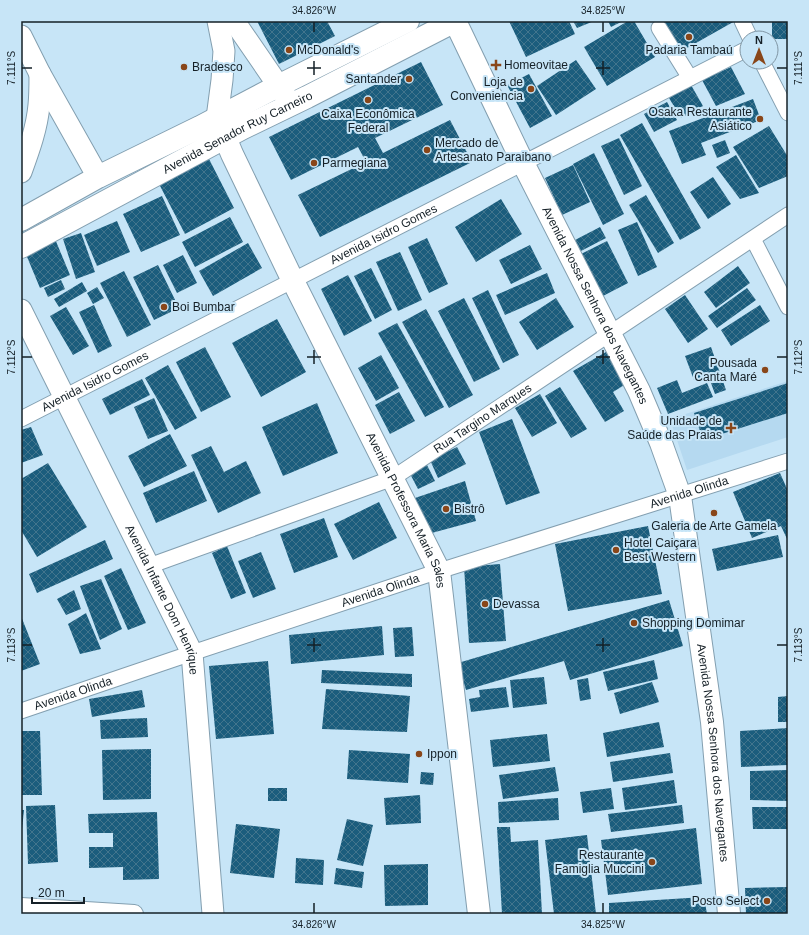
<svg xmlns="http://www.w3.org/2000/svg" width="809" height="935" viewBox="0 0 809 935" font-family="Arial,sans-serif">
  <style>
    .built { fill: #b5d9f0 }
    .building { fill: url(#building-cross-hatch) }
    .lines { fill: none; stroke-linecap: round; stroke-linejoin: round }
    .minor-casing { stroke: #839fb0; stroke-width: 17 }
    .tertiary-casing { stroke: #839fb0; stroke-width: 20 }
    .secondary-casing { stroke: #839fb0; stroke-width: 23 }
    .primary-casing { stroke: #839fb0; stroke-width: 24 }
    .minor { stroke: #fff; stroke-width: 15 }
    .tertiary { stroke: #fff; stroke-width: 18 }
    .secondary { stroke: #fff; stroke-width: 21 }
    .primary { stroke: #fff; stroke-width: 22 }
    .ticks { fill: none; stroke: #152027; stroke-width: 1.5 }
    .poi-dot { fill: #894619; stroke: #c7e5f7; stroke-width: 1.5 }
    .labels { text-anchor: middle; stroke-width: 4; stroke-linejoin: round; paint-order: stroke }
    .poi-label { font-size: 12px; fill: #152027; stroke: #c7e5f7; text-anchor: start }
    .street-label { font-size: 12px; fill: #152027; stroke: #c7e5f7 }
    .neatline { fill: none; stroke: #152027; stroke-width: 1.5 }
    .ticks-label { font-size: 10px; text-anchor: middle; fill: #152027 }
  </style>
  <defs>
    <pattern id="building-cross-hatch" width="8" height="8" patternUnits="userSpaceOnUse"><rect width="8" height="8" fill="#1b5d7d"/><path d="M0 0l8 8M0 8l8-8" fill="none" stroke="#42758d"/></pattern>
  </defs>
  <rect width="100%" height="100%" fill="#c7e5f7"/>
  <!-- built -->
  <path class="built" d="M788,381v56l-101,33 -17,-51z"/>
  <!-- building -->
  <path class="building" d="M257,21h70l8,15 -56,28z
    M509,21h60l6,13 -49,23z
    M573,21h21l-17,7z
    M608,21h15l-12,6z
    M628,21h6l21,36 -48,29 -23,-39z
    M662,21h73l-55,31z
    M772,21h16v18h-16z
    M576,60l20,29 -40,26 -19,-29z
    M421,62l22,43 -68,33 8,15 67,-33 22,42 -152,75 -22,-42 68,-33 -8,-15 -67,33 -22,-43z
    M731,67l14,27 -29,12 -14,-26z
    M529,74l23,42 -22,12 -23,-43z
    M691,85l12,21 -22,12 -12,-20z
    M753,99l8,21 -60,23 5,12 -24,9 -13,-33z
    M667,102l10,18 -23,12 -10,-18z
    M642,123l59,105 -21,12 -60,-105z
    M769,126l19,31v19l-29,12 -26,-41z
    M619,138l23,48 -18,9 -23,-49z
    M725,140l5,13 -13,5 -5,-13z
    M594,153l30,61 -21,11 -30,-61z
    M736,155l23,38 -19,6 -24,-32z
    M208,157l26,51 -49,26 -27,-52z
    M573,165l17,37 -28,13 -17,-37z
    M713,177l18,27 -23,15 -18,-27z
    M646,195l28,48 -16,10 -29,-48z
    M162,196l18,39 -39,17 -18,-38z
    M501,199l21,35 -46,28 -21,-35z
    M230,217l13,25 -48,25 -13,-25z
    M117,221l13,31 -33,14 -13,-31z
    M637,222l20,45 -19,9 -20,-46z
    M600,227l6,11 -25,13 -6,-11z
    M81,233l14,39 -19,7 -13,-40z
    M427,238l21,46 -19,9 -21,-46z
    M55,239l15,36 -30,13 -15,-36z
    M607,241l21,42 -25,13 -22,-42z
    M248,243l14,25 -49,28 -14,-25z
    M530,245l12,24 -31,15 -12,-24z
    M400,252l22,48 -24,11 -22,-49z
    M183,255l14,28 -20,10 -14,-28z
    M158,265l21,43 -25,12 -21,-43z
    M738,266l12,17 -34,25 -12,-16z
    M371,268l21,42 -17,9 -21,-43z
    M124,271l27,54 -24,12 -27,-54z
    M547,273l8,20 -50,22 -9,-20z
    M348,275l24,46 -28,15 -23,-47z
    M61,280l4,9 -17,8 -4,-9z
    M82,282l5,9 -28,16 -5,-8z
    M97,287l7,11 -11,6 -6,-11z
    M747,288l9,12 -39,28 -9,-12z
    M488,290l31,65 -16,8 -31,-65z
    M685,295l23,34 -20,14 -23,-34z
    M464,298l36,71 -26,13 -36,-71z
    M556,298l18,29 -37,23 -18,-28z
    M94,305l18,41 -14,7 -19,-41z
    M760,305l10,16 -39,25 -10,-16z
    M66,307l23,39 -16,9 -23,-39z
    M426,309l47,86 -24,13 -47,-86z
    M277,319l29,53 -45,25 -29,-54z
    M397,323l47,84 -19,10 -47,-84z
    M205,347l26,50 -30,15 -25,-50z
    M711,347l15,43 -11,4 -7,-19 -14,5 -9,-24z
    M606,352l20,32 -13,8 11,19 -19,11 -32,-51z
    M381,355l18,33 -23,13 -18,-33z
    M168,365l29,53 -22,12 -30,-52z
    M142,379l8,16 -40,20 -8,-16z
    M677,380l5,13 25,-10 6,14 -45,17 -11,-26z
    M788,383v30l-85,27 -9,-27z
    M560,387l27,42 -16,9 -26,-42z
    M399,392l16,29 -25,13 -15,-29z
    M540,394l17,29 -25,14 -17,-29z
    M154,398l14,33 -20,8 -14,-32z
    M317,403l21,50 -55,23 -21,-49z
    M512,419l28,74 -34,12 -27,-73z
    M31,427l12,28 -22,8v-33z
    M170,434l17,32 -43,21 -16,-31z
    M211,446l13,26 22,-11 15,32 -43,20 -27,-58z
    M457,447l9,17 -28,14 -8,-18z
    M425,461l10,20 -17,8 -10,-19z
    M48,463l39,64 -50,30 -16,-27v-51z
    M194,471l13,30 -51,22 -13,-30z
    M780,473l8,18v50l-7,-15 -29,12 -19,-46z
    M465,481l11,40 -48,13 -13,-36z
    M379,502l18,36 -44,22 -19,-36z
    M324,518l14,39 -44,16 -14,-39z
    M648,526l14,68 -94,17 -13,-67z
    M778,535l5,22 -66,14 -5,-22z
    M105,540l8,19 -76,34 -8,-19z
    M227,546l19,47 -15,6 -19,-46z
    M261,552l15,37 -23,9 -15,-37z
    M500,564l6,77 -37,2 -5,-76z
    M121,568l25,55 -18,7 -24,-54z
    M101,579l21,50 -22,11 -20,-54z
    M74,590l7,19 -15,6 -9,-16z
    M669,600l14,46 -113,34 -6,-19 -98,29 -8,-27z
    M86,613l15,36 -21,5 -12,-30z
    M21,616l19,48 -19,7z
    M382,626l2,29 -93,9 -2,-29z
    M412,627l2,29 -19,1 -2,-29z
    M654,660l4,19 -50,12 -5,-19z
    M268,661l6,73 -58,5 -7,-73z
    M322,670l90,4v13l-91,-4z
    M544,677l3,27 -34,4 -3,-28z
    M588,678l3,21 -11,2 -3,-21z
    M652,682l7,20 -39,12 -6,-21z
    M506,687l3,20 -38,5 -2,-13 11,-2 -1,-7z
    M326,689l84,7 -3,36 -85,-3z
    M142,690l3,17 -53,10 -3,-18z
    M788,696v26h-10v-25z
    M147,718l1,19 -47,2 -1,-19z
    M659,722l5,25 -57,10 -4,-24z
    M788,728v37l-47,2 -1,-36z
    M21,731h19l2,64h-21z
    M547,734l3,27 -57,6 -3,-27z
    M151,749v50l-48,1 -1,-50z
    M349,750l61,4 -2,29 -61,-4z
    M670,753l3,20 -60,9 -3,-20z
    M555,767l4,24 -56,8 -4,-24z
    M788,770v31l-38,-1v-29z
    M421,772l13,1 -1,12 -13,-1z
    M674,780l3,23 -52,7 -3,-22z
    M268,788h19v13h-19z
    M611,788l3,21 -31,4 -3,-21z
    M420,795l1,28 -35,2 -2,-27z
    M558,798l1,22 -60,3 -1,-21z
    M55,805l3,57 -30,2 -2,-58z
    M682,805l2,18 -73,9 -3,-18z
    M752,807h36v22h-35z
    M21,810h3l-2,19h-1z
    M157,812l2,67 -36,1v-13l-34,1v-21h24v-14h-24l-1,-19z
    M347,819l26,6 -10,41 -26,-6z
    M236,824l44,5 -6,49 -44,-5z
    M497,827h13l1,15 27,-2 4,74h-40z
    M696,828l6,56 -94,11 -7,-55z
    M587,835l9,79h-42l-9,-74z
    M296,858l28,2 -1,25 -28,-2z
    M428,864v41l-43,1 -1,-41z
    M336,868l28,4 -2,16 -28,-4z
    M788,887v27h-42l-1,-26z
    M704,897l3,17h-98v-11z"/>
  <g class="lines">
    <!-- minor casing -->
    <g class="minor-casing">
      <g id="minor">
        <path d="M742,21l8,17"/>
        <path d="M659,28l31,50"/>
        <path d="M762,62l26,51"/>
        <path d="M753,239l35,68"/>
        <path id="s1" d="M21,419l726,-370"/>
        <path id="s2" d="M149,566l244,-88 395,-263"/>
        <path id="s3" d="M21,711l171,-58 247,-82 349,-110"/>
      </g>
    </g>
    <!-- tertiary casing -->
    <g class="tertiary-casing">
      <path id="tertiary" d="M21,907l113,7"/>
    </g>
    <!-- secondary casing -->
    <g class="secondary-casing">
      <g id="secondary">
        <path d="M234,21l57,83"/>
        <path d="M21,36l19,38 58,103"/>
        <path d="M217,118l5,-38 2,-29 -6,-30"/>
        <path d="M21,172c8,-22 16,-44 18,-67 1,-10 1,-21 1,-31"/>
        <path id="s4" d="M21,310l171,343 21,261"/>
      </g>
    </g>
    <!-- primary casing -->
    <g class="primary-casing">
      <g id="primary">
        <path id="s5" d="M455,21l68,142 116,228 22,52 19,53 32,226 17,192"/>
        <path id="s6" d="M217,118l15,36 61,127 146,290 40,343"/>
        <path d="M21,220l77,-43 102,-50 78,-41 130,-65"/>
        <path id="s7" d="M21,247l222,-119 64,-31 148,-76"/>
      </g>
    </g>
    <!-- minor -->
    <use href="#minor" class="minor"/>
    <!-- tertiary -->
    <use href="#tertiary" class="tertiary"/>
    <!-- secondary -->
    <use href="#secondary" class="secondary"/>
    <!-- primary -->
    <use href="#primary" class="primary"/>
  </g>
  <!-- ticks -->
  <path class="ticks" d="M314,22v10M603,22v10M314,61v14M603,61v14M22,68h10M307,68h14M596,68h14M777,68h10M314,350v14M603,350v14M22,357h10M307,357h14M596,357h14M777,357h10M314,638v14M603,638v14M22,645h10M307,645h14M596,645h14M777,645h10M314,903v10M603,903v10"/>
  <!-- markers -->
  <g class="poi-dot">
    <circle cx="689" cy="37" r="4"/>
    <circle cx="289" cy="50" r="4"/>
    <path d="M494 59h4v4h4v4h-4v4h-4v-4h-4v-4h4z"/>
    <circle cx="184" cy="67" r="4"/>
    <circle cx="409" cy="79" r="4"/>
    <circle cx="531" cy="89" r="4"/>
    <circle cx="368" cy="100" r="4"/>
    <circle cx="760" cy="119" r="4"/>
    <circle cx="427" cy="150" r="4"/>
    <circle cx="314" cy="163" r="4"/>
    <circle cx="164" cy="307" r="4"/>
    <circle cx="765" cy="370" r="4"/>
    <path d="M729 422h4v4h4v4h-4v4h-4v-4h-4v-4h4z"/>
    <circle cx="446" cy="509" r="4"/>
    <circle cx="714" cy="513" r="4"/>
    <circle cx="616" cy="550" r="4"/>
    <circle cx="485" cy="604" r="4"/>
    <circle cx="634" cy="623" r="4"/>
    <circle cx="419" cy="754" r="4"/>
    <circle cx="652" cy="862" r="4"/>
    <circle cx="767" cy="901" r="4"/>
  </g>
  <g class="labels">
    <!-- poi labels -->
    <g class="poi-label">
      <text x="297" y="54">McDonald's</text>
      <text x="689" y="54" text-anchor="middle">Padaria Tambaú</text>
      <text x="504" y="69">Homeovitae</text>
      <text x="192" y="71">Bradesco</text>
      <text x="401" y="83" text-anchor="end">Santander</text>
      <text x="523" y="86" text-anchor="end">Loja de<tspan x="523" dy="14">Conveniencia</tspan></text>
      <text x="752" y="116" text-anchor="end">Osaka Restaurante<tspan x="752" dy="14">Asiático</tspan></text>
      <text x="368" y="118" text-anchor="middle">Caixa Econômica<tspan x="368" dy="14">Federal</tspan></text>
      <text x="435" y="147">Mercado de<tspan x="435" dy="14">Artesanato Paraibano</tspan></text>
      <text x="322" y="167">Parmegiana</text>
      <text x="172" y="311">Boi Bumbar</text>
      <text x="757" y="367" text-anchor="end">Pousada<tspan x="757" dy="14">Canta Maré</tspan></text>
      <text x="722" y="425" text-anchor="end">Unidade de<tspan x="722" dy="14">Saúde das Praias</tspan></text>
      <text x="454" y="513">Bistrô</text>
      <text x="714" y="530" text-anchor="middle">Galeria de Arte Gamela</text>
      <text x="624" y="547">Hotel Caiçara<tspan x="624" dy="14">Best Western</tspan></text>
      <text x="493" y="608">Devassa</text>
      <text x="642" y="627">Shopping Domimar</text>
      <text x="427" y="758">Ippon</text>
      <text x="644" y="859" text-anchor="end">Restaurante<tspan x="644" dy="14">Famiglia Muccini</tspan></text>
      <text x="759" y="905" text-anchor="end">Posto Select</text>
    </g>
    <!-- street labels -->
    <g class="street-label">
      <text dy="4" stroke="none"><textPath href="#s7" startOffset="245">Avenida Senador Ruy Carneiro</textPath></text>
      <text dy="4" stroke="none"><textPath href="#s1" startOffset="407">Avenida Isidro Gomes</textPath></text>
      <text dy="4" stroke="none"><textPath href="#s5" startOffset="317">Avenida Nossa Senhora dos Navegantes</textPath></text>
      <text dy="4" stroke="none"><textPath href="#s1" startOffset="83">Avenida Isidro Gomes</textPath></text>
      <text dy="4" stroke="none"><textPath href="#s2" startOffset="367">Rua Targino Marques</textPath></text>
      <text dy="4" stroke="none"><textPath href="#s3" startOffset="703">Avenida Olinda</textPath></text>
      <text dy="4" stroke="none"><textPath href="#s6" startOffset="436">Avenida Professora Maria Sales</textPath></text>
      <text dy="4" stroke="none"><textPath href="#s3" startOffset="379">Avenida Olinda</textPath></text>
      <text dy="4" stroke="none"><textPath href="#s4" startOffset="323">Avenida Infante Dom Henrique</textPath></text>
      <text dy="4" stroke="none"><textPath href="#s3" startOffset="55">Avenida Olinda</textPath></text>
      <text dy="4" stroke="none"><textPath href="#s5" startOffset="785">Avenida Nossa Senhora dos Navegantes</textPath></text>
    </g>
  </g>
  <!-- border -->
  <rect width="809" height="935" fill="none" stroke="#c7e5f7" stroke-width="44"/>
  <!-- north arrow -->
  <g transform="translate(759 50)"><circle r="19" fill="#c7e5f7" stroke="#8096a4"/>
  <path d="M0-3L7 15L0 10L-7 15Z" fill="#894619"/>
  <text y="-6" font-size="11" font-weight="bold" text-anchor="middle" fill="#152027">N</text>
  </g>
  <!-- scale -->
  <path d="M32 897v6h52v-6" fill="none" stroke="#152027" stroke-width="2"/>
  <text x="38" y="897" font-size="12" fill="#152027" stroke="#c7e5f7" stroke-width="3" paint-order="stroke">20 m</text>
  <rect x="22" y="22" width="765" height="891" class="neatline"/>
  <g class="ticks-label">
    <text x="314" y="14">34.826°W</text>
    <text x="603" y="14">34.825°W</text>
    <text transform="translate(11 68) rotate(-90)" y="4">7.111°S</text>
    <text transform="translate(798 68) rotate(-90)" y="4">7.111°S</text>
    <text transform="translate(11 357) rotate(-90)" y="4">7.112°S</text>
    <text transform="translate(798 357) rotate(-90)" y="4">7.112°S</text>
    <text transform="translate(11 645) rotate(-90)" y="4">7.113°S</text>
    <text transform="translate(798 645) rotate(-90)" y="4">7.113°S</text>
    <text x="314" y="928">34.826°W</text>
    <text x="603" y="928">34.825°W</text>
  </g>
</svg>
